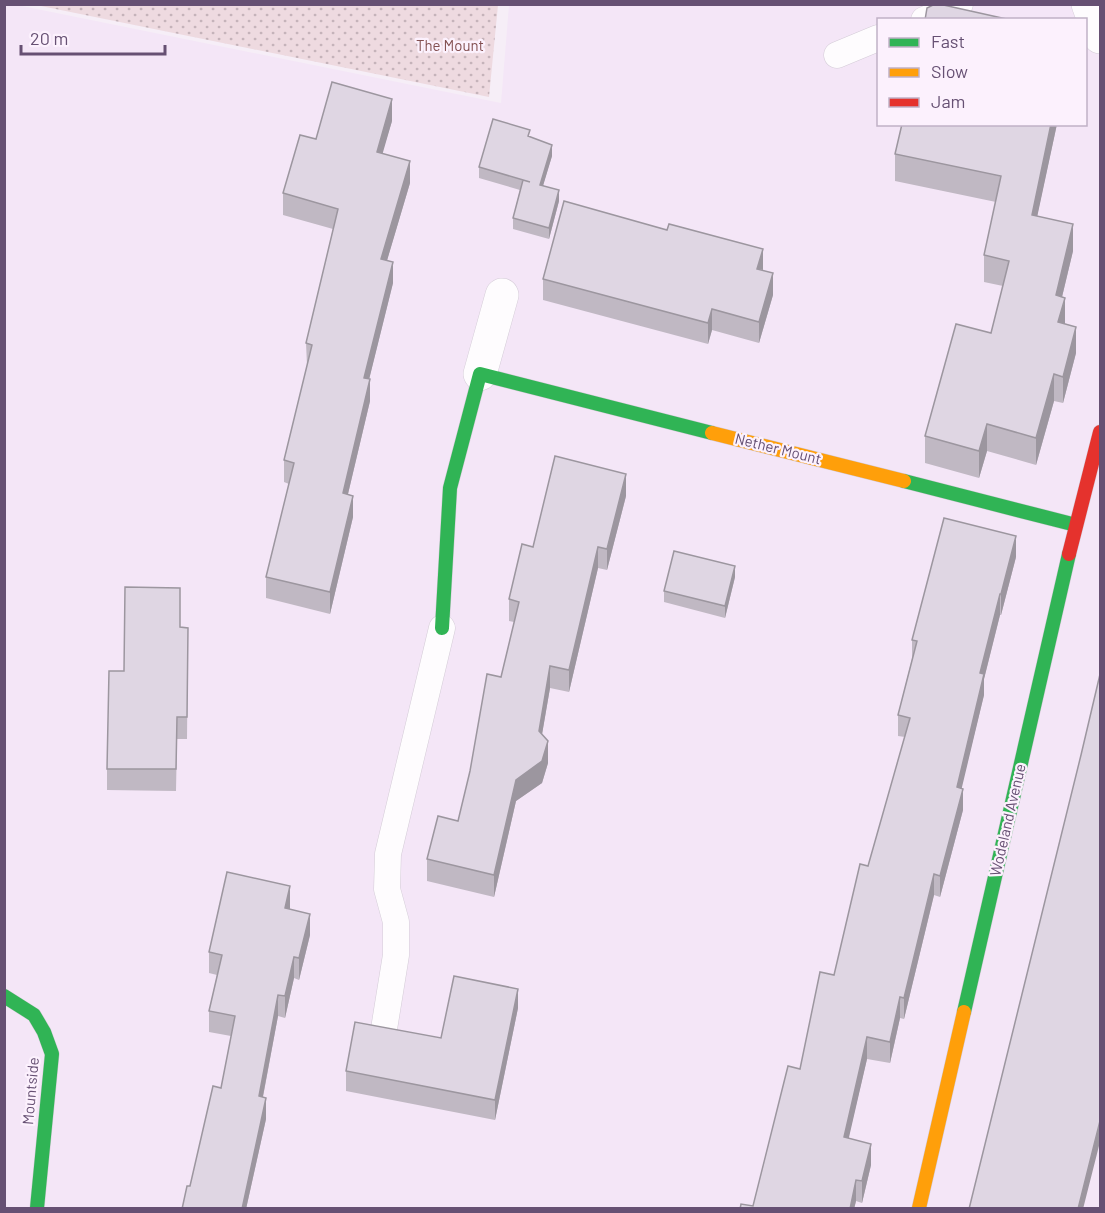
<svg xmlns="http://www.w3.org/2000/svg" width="1105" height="1213" viewBox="0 0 1105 1213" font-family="Barlow,sans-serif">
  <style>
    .residential { fill: #f4e6f7; fill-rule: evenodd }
    .park { fill: url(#park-dots) }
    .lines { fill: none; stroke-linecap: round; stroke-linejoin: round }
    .lane-casing { stroke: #d4ccd7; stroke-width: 27 }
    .street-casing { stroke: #d4ccd7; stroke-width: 34 }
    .fast-casing { stroke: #d3cad6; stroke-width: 15 }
    .slow-casing { stroke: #d3cad6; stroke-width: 15 }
    .jam-casing { stroke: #d3cad6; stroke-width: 15 }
    .lane { stroke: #fefcfe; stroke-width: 26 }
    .street { stroke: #fefcfe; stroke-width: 33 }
    .fast { stroke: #30b455; stroke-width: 14 }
    .slow { stroke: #ff9f0a; stroke-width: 14 }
    .jam { stroke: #e5322d; stroke-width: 14 }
    .wall { fill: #c0b8c3 }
    .shaded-wall { fill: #9c969f }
    .building { fill: #dfd6e3; stroke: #9c969f; stroke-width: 1.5 }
    .labels { text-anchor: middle; stroke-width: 4.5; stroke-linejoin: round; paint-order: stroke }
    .park-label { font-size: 15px; fill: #834f50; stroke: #fcf1fd }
    .street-label { font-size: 15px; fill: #665073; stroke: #fcf1fd }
  </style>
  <defs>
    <pattern id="park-dots" width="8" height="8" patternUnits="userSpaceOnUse" patternTransform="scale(1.5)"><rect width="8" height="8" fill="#eedae0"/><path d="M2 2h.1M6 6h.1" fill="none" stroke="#c5b3ba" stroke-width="1.8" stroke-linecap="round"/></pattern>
  </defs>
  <rect width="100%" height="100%" fill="#f6eef7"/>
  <!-- residential -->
  <path class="residential" d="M5,5h12l484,98 8,-98h591v1203h-1095zM878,20h208v104h-208z"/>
  <!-- park -->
  <path class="park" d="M36,5h462l-9,92z"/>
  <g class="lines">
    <!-- lane casing -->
    <g class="lane-casing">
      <path id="lane" d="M924,20l36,-16
        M837,55l41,-17
        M384,1029l12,-74v-33l-9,-33 1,-35 54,-226"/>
    </g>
    <!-- street casing -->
    <g class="street-casing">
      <path id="street" d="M1088,4l12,33
        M480,374l22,-79"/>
    </g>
    <!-- fast casing -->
    <g class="fast-casing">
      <path id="fast" d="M904,481l172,44
        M442,628l8,-140 30,-114 232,59
        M4,996l30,19 10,17 8,22 -15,154
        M964,1012l105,-458"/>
    </g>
    <!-- slow casing -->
    <g class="slow-casing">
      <path id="slow" d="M712,433l192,48
        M919,1208l45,-196"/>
    </g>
    <!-- jam casing -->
    <g class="jam-casing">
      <path id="jam" d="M1069,554l31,-122"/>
    </g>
    <!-- lane -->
    <use href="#lane" class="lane"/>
    <!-- street -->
    <use href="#street" class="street"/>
    <!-- fast -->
    <use href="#fast" class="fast"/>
    <!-- slow -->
    <use href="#slow" class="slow"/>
    <!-- jam -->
    <use href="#jam" class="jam"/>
  </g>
  <!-- wall -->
  <path class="wall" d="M392,121l-10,32 28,30 -23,77 6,23 -24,96 1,22 -22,93 5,23 -23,97 -64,-16v-21l23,-93 -5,-2v-22l23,-95 -1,-22 27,-114 -50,-14v-22z
    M902,124h155l-20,92 36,35 -11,46 3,27 11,29 -13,50 -9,-2 -18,64 -49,-14 -8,27 -54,-15v-27l66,-103 12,-47 -19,-4v-27l12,-53 -101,-21v-27z
    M530,137l22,19 -9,29 16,16 -10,38 -36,-10v-11l7,-28 -41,-12v-11z
    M763,271l10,24 -14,48 -47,-13 -4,14 -165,-44v-21z
    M626,496l-19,74 -9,-2 -29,124 -19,-4 -8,46 6,29 -6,20 -26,18 -22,96 -67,-16v-22l31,-38 43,-144 13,-55 -5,-1v-22l24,-52z
    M1016,557l-15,58h-1l-16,64v16l-23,93 2,22 -23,87 -6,-2 -30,124 -4,-1 -10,45 -23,-4 -19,80 23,26 -9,38 -6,-2 -2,8h-114l13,-3 47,-137 34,-94 34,-109 37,-129 -7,-1v-21l14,-56v-19z
    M735,577l-10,41 -61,-16v-11z
    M180,627l8,1 -1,111h-10l-1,52 -69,-1v-21l17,-98z
    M290,909l20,26 -11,45 -5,-2 -9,40 -7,-2 -15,81 3,22 -20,90h-64l39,-121 10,-52 -22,-4v-21l8,-36 -8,-2v-21z
    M518,1008l-23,112 -149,-29v-20l95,-33z"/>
  <!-- shaded-wall -->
  <path class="shaded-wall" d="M392,99v22l-15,52v-21z
    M1051,124h6l-25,117v-26z
    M552,145v11l-12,40v-11z
    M410,161v22l-29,98v-22z
    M559,190v11l-10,38v-11z
    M1073,224v27l-17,71v-27z
    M763,249v21l-6,-1z
    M393,262v21l-29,117v-22z
    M773,273v22l-14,48v-21z
    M1065,298v26l-7,-2z
    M712,309v21l-4,14v-21z
    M1076,327v26l-13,50v-26z
    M1054,374v27l-18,64v-27z
    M370,379v22l-27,114v-22z
    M987,424v27l-8,27v-27z
    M626,474v22l-19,74v-21z
    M353,496v21l-23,97v-22z
    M1016,536v21l-15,58v-21z
    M598,547v21l-29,124v-22z
    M735,566v11l-10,41v-12z
    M1000,594v21l-16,64v16l-27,113v-21l23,-114z
    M550,666v22l-11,64v-21z
    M548,741v22l-6,20 -26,18 -22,96v-22l22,-95z
    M963,789v21l-23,87v-21z
    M934,874v21l-30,124v-21z
    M290,886v22l-5,21v-21z
    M310,914v21l-11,45v-22z
    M294,957v21l-9,40v-22z
    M518,989v19l-23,112v-20z
    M278,995v21l-19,101v-21z
    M900,997v21l-10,45v-21z
    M867,1037v22l-23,100v-22z
    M266,1098v21l-20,90h-4z
    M1101,1117v21l-18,71h-5z
    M871,1144v21l-9,38v-22z
    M856,1180v21l-2,8h-4z"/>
  <!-- building -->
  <path class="building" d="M935,4h4l72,16h-86l2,-12z
    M332,82l60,17 -15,53 33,9 -29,98 12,3 -29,116 6,1 -27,114 10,3 -23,96 -64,-15 28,-114 -10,-3 28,-115 -6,-2 32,-134 -55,-16 17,-58 16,4z
    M493,119l37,11 -2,6 24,9 -12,40 19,5 -10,38 -36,-10 10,-38 7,2 -51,-15z
    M902,124h149l-19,91 41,9 -17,71 9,3 -7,24 18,5 -13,50 -9,-3 -18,64 -49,-14 -8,27 -54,-15 31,-112 35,9 18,-72 -25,-6 17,-79 -106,-22z
    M564,201l103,29 2,-6 94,25 -6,20 16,4 -14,49 -47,-13 -4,14 -165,-44z
    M555,456l71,18 -19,75 -9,-2 -29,123 -19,-4 -11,65 9,10 -6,20 -26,19 -22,95 -67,-16 11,-43 20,5 12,-50 17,-97 14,3 18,-75 -10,-3 13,-55 11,3z
    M944,518l72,18 -15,58h-1l-20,79 4,1 -27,113 6,2 -23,87 -6,-2 -30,124 -4,-1 -10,45 -23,-5 -23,100 27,7 -9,37 -6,-1 -6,29h-110l1,-5 12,2 35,-140 12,3 20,-97 14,3 26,-111 8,2 42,-148 -12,-3 19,-74 -5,-1z
    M674,551l61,15 -10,40 -61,-15z
    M125,587l55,1v39l8,1 -1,89h-10l-1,52h-69l2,-98h15z
    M1101,670v447l-23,92h-109l112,-454z
    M227,872l63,14 -5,22 25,6 -11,44 -5,-1 -9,39 -7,-1 -19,101 7,2 -24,111h-60l5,-23h3l23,-100 8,2 14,-72 -26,-5 13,-56 -13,-3z
    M454,976l64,13 -23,111 -149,-29 9,-49 86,16z"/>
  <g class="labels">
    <!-- park labels -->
    <g class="park-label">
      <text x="450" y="51">The Mount</text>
    </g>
    <!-- street labels -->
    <g class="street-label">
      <text transform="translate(778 449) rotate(14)" y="5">Nether Mount</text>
      <text transform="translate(1008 820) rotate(-77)" y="5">Wodeland Avenue</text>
      <text transform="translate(31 1091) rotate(-85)" y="5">Mountside</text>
    </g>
  </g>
  <!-- border -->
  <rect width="1105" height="1213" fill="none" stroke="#665073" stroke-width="12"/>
  <!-- legend -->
  <rect x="877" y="18" width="210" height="108" fill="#fcf1fd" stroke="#c0b1c6" stroke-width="1.5"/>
  <rect x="889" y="38" width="30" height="9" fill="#30b455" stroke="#c0b1c6" stroke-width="1.5"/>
  <text x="931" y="48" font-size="18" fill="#665073">Fast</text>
  <rect x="889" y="68" width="30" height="9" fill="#ff9f0a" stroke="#c0b1c6" stroke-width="1.5"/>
  <text x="931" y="78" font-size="18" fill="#665073">Slow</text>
  <rect x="889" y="98" width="30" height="9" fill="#e5322d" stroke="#c0b1c6" stroke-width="1.5"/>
  <text x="931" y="108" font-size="18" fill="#665073">Jam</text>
  <!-- scale -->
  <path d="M21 45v9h144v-9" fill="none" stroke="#665073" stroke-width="3"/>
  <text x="30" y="45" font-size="18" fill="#665073" stroke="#fcf1fd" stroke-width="4.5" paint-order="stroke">20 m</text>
</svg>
